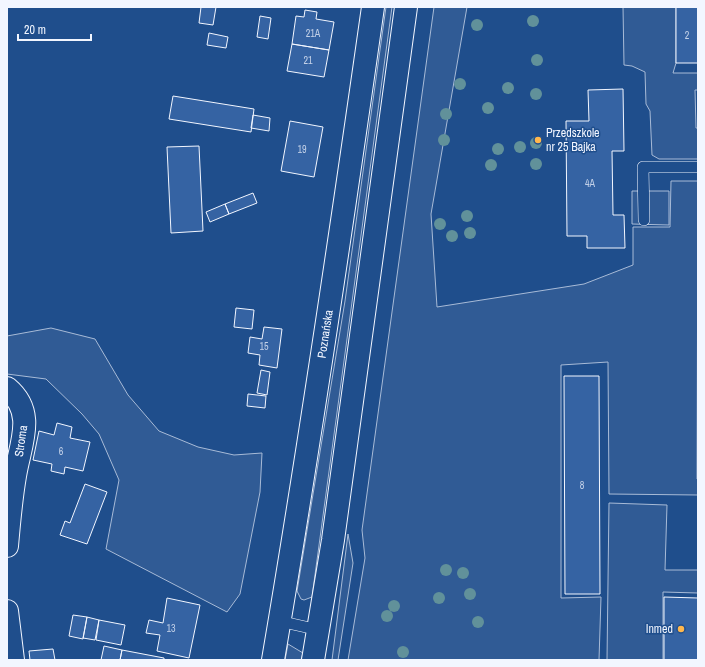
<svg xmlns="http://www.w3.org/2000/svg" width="705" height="667" viewBox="0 0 705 667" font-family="'Archivo Narrow',sans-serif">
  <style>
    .built { fill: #305b95; stroke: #a8bbd7 }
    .building { fill: #3563a3; stroke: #f2f6ff }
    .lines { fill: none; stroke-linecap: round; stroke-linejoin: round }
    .service-casing { stroke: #f2f6ff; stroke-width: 12 }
    .minor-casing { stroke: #f2f6ff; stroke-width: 24 }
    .primary-casing { stroke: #f2f6ff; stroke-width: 24 }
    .service { stroke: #1f4e8c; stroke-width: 11 }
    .minor { stroke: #1f4e8c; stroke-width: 22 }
    .primary { stroke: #1f4e8c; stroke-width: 22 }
    .tree { fill: #61919a }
    .poi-dot { fill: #ffb74d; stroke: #1f4e8c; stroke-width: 1.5 }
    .labels { text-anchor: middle; stroke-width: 3; stroke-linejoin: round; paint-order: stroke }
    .number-label { font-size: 10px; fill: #c3d1e8 }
    .poi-label { font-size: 12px; fill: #f2f6ff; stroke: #1f4e8c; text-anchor: start }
    .street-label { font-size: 12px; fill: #f2f6ff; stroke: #1f4e8c }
  </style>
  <rect width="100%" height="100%" fill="#1f4e8c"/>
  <!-- built -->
  <path class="built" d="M386,7h6l-80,590 -8,3 -3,-1 -4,-8 48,-290z
    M434,7h33l-36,207 6,93 147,-23 49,-19v-38h37l1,-46h27l-1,298h1v16l-89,-1 -1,-132 -47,3v233l40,-1 -2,63h-251l17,-102 -3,-28z
    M623,7h53v56l-3,10h25v17h-3l1,38h2v31h-39l-7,-4 -2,-44 -4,-7 -1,-32 -13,-6 -8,-1z
    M632,191h37v34l-37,-1z
    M51,328l44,11 33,56 31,36 39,16 36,8 28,-2 -2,39 -20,102 -13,18 -121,-63 13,-69 -20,-46 -17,-20 -36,-35 -39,-5v-38z
    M609,503l58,2 -2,65h33v23l-35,-1v68h-56z
    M348,534l5,29 -15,97h-6z
    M288,644l15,9 -2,7h-16z"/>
  <!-- building -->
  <path class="building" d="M201,7h15l-3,18 -14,-2z
    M676,7h22v56h-22z
    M305,10l12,2 -1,7 18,3 -5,28 -37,-6 4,-28 8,1z
    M260,16l11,2 -3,21 -11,-2z
    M209,33l19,4 -2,11 -19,-3z
    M292,44l37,6 -5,27 -37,-6z
    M623,89l1,62h-12l1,64h11l1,33h-38v-12h-20l-1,-115h23l-1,-31z
    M173,96l81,13 -3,23 -82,-13z
    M253,115l17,3 -1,13 -18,-3z
    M290,121l33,6 -9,50 -33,-6z
    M199,146l4,85 -32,2 -4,-86z
    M253,193l4,10 -28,11 -4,-10z
    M225,204l4,10 -19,8 -4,-10z
    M236,308l18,2 -2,19 -18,-2z
    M264,327l18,2 -5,39 -18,-3 1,-10 -12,-2 2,-16 12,2z
    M261,370l9,2 -3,23 -10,-2z
    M564,376h35l1,218h-35z
    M248,394l18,2 -1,12 -18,-2z
    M57,423l15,4 -2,11 20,4 -7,29 -18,-4 -1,7 -13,-3 1,-7 -19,-4 6,-29 15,4z
    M85,484l22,8 -20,52 -27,-9 5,-14 5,2z
    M664,597l34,1v62h-34z
    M167,598l33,7 -11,53 -32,-7 3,-16 -14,-2 3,-13 14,3z
    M73,615l14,2 -4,22 -14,-3z
    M87,617l12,3 -4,20 -12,-2z
    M99,620l26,5 -4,20 -25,-5z
    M104,646l18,4 -2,10h-19z
    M53,649l2,11h-25l-1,-9z
    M122,650l42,8v2h-44z"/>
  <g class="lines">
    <!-- service casing -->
    <g class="service-casing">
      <path id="service" d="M644,220l-1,-53h55
        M279,621l40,9"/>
    </g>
    <!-- minor casing -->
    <g class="minor-casing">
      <path id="minor" d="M7,388c30,25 13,56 8,88 -4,23 -6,47 -8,70
        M7,611l6,49"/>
    </g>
    <!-- primary casing -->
    <g class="primary-casing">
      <g id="primary">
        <path id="s1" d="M273,660c37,-217 69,-435 100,-653"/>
        <path d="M313,660l20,-120 73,-533"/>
      </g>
    </g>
    <!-- service -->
    <use href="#service" class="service"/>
    <!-- minor -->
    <use href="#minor" class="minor"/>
    <!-- primary -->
    <use href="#primary" class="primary"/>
  </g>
  <!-- trees -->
  <g class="tree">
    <circle cx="533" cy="21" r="6"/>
    <circle cx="477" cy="25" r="6"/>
    <circle cx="537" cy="60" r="6"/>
    <circle cx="460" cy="84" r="6"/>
    <circle cx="508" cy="88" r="6"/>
    <circle cx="536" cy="94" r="6"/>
    <circle cx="488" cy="108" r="6"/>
    <circle cx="446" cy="114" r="6"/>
    <circle cx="444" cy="140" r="6"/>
    <circle cx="536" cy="143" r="6"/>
    <circle cx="520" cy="147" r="6"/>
    <circle cx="498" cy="149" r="6"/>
    <circle cx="536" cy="164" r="6"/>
    <circle cx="491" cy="165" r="6"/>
    <circle cx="467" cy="216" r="6"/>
    <circle cx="440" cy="224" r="6"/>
    <circle cx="470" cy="233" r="6"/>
    <circle cx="452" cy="236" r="6"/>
    <circle cx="446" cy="570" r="6"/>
    <circle cx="463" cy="573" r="6"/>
    <circle cx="470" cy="594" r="6"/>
    <circle cx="439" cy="598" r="6"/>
    <circle cx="394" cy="606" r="6"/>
    <circle cx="387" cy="616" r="6"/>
    <circle cx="478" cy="622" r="6"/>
    <circle cx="403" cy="652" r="6"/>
  </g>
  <!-- markers -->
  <g class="poi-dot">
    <circle cx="538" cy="140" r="4"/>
    <circle cx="681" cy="629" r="4"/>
  </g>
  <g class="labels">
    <!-- number labels -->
    <g class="number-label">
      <text x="313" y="37">21A</text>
      <text x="687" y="39">2</text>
      <text x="308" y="64">21</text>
      <text x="302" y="153">19</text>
      <text x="590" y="187">4A</text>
      <text x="264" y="350">15</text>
      <text x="61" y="455">6</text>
      <text x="582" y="489">8</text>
      <text x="171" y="632">13</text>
    </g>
    <!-- poi labels -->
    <g class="poi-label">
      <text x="546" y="137">Przedszkole<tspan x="546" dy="14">nr 25 Bajka</tspan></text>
      <text x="673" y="633" text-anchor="end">Inmed</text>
    </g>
    <!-- street labels -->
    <g class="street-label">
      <text dy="4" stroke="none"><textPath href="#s1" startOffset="330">Poznańska</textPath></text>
      <text transform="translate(21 441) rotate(-82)" y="4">Stroma</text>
    </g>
  </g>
  <!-- border -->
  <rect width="705" height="667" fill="none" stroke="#f2f6ff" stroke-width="16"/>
  <!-- scale -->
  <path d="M18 34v6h73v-6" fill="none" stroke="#f2f6ff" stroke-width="2"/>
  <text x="24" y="34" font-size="12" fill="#f2f6ff" stroke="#1f4e8c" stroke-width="3" paint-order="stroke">20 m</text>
</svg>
